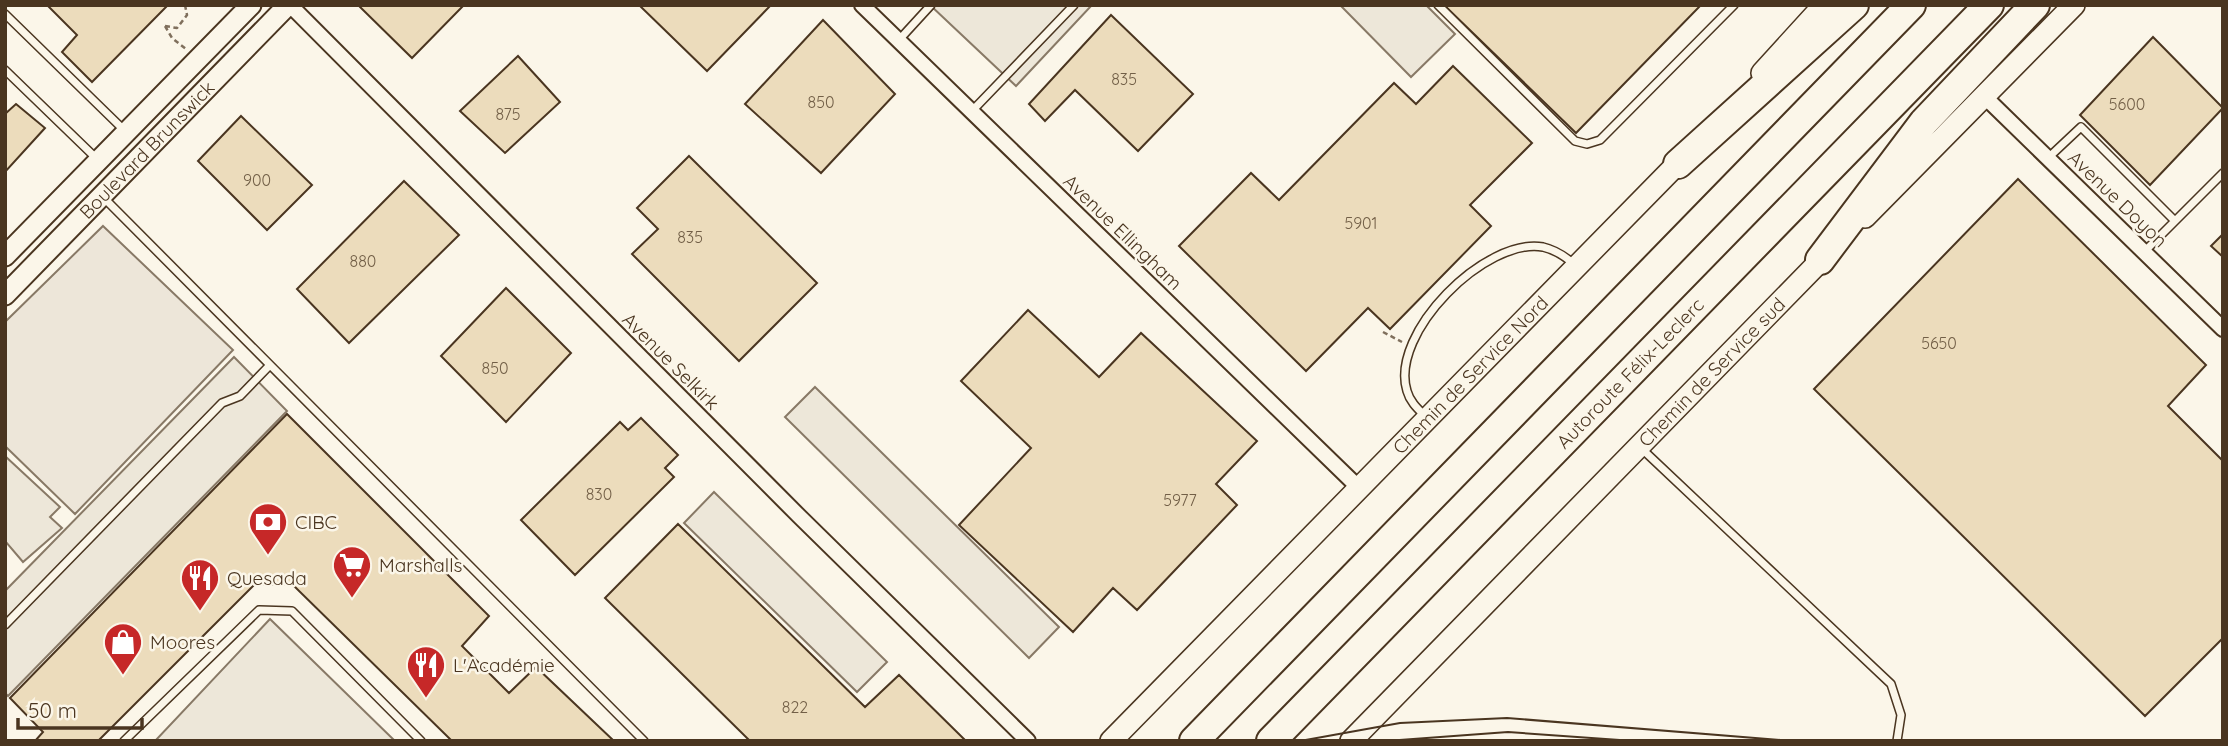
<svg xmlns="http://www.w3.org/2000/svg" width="2228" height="746" viewBox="0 0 2228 746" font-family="Quicksand,sans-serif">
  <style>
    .green { fill: #ede6d9; stroke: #887966; stroke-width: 2 }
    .parking { fill: #ede7d9; stroke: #887966; stroke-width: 2 }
    .building { fill: #ecdcbc; stroke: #4a3520; stroke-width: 2 }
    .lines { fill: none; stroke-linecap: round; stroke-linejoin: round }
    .service-casing { stroke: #4a3520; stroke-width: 10 }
    .minor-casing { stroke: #4a3520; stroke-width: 18 }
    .tertiary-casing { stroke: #4a3520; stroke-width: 23 }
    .secondary-casing { stroke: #4a3520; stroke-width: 24 }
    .motorway-casing { stroke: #4a3520; stroke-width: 32 }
    .path { stroke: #7f6f5c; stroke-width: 2.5; stroke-dasharray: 5 3.5; stroke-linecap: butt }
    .service { stroke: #fbf6e9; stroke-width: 7 }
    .minor { stroke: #fbf6e9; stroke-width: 14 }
    .tertiary { stroke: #fbf6e9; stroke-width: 19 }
    .secondary { stroke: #fbf6e9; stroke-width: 21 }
    .motorway { stroke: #fbf6e9; stroke-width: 28 }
    .tram { stroke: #4a3520; stroke-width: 2 }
    .labels { text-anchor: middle; stroke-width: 5; stroke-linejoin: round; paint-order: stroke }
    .number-label { font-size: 16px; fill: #725f47 }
    .street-label { font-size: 19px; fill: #4a3520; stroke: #fbf6e9 }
    .poi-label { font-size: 19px; fill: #4a3520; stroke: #fbf6e9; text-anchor: start }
  </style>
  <rect width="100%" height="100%" fill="#fbf6e9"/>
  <!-- green -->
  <path class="green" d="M103,226l130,124 -158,164 -70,-68v-124z"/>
  <!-- parking -->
  <path class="parking" d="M930,5h162l-76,81z
    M1340,5h86l29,29 -44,43z
    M234,357l53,54 -279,285 -3,-3v-102z
    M815,387l244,240 -30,31 -244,-241z
    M5,456l55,51 -10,10 12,11 -39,34 -18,-21z
    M714,492l173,170 -30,30 -173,-169z
    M270,619l125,122h-240z"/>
  <!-- building -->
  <path class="building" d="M47,5h121l-76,77 -30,-30 15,-17z
    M358,5h106l-52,53z
    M639,5h132l-64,66z
    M1444,5h257l-125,128z
    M1111,15l82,79 -55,57 -63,-61 -30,31 -16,-17z
    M823,20l72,74 -74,79 -76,-69z
    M2153,37l70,71 -73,77 -70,-70z
    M518,56l42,46 -55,51 -45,-42z
    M1453,66l79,77 -62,62 21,21 -101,103 -22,-21 -62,63 -127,-125 72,-73 28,27 115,-117 22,21z
    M16,104l29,24 -40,44v-58z
    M241,116l71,69 -45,45 -69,-69z
    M689,156l128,127 -78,78 -107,-107 26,-25 -21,-21z
    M2018,179l188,186 -38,41 55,55v177l-78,78 -331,-327z
    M404,181l55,54 -110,108 -52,-54z
    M2223,234v23l-12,-11z
    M506,288l65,65 -65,69 -65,-66z
    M1028,310l71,67 42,-44 116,108 -41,43 21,21 -100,105 -24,-22 -40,44 -114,-107 72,-77 -70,-67z
    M287,414l202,202 -27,30 47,47 27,-26 78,74h-162l-160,-157 -38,1 -156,156h-63l8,-9 -33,-34z
    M641,418l37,37 -13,13 9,9 -99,98 -54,-55 99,-98 8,8z
    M678,524l187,183 34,-32 67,66h-216l-145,-143z"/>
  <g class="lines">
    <!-- service casing -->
    <g class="service-casing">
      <path id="service" d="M1438,5l137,136 12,3 13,-4 134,-135
        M5,14l121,118
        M898,41l33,-36
        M5,70l93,90
        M972,111l102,-106
        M2048,158l33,-31 94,94
        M104,198l540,543
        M2144,252l79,-79
        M1426,417c-8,-8 -16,-15 -19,-26 -18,-58 79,-154 136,-144 13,3 23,10 32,18
        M1642,449l249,235 10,31 -4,26
        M5,625l217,-222 18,-7 29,-30
        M124,741l135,-131 33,1 129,130"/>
    </g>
    <!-- minor casing -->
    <g class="minor-casing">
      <path id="minor" d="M290,5l509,511 229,225
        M862,5l496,482
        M1985,97l238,232"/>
    </g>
    <!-- tertiary casing -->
    <g class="tertiary-casing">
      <g id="tertiary">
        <path d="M5,256l246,-251"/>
        <path id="s1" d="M5,295l283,-290"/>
      </g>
    </g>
    <!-- secondary casing -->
    <g class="secondary-casing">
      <g id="secondary">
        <path d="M1762,73l62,-68"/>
        <path d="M1865,217l209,-212"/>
        <path id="s2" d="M1111,741l577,-588"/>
        <path id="s3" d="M1351,741l478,-489"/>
      </g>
    </g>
    <!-- motorway casing -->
    <g class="motorway-casing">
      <g id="motorway">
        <path d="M1678,164l176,-159"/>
        <path d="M1820,260l104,-138 111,-117"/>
        <path d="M1194,741l717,-736"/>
        <path id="s4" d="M1271,741l718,-736"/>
      </g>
    </g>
    <!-- path -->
    <path class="path" d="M165,26l12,2 10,-13 -2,-10
      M165,26l7,12 14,11
      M1383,332l19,10"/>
    <!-- service -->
    <use href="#service" class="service"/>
    <!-- minor -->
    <use href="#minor" class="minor"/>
    <!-- tertiary -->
    <use href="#tertiary" class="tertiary"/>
    <!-- secondary -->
    <use href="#secondary" class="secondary"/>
    <!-- motorway -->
    <use href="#motorway" class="motorway"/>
    <!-- tram -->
    <path class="tram" d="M1300,741l100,-18 107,-5 285,23
      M1386,741l122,-9 126,9"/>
  </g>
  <!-- icons -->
  <defs>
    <g id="bank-pin" transform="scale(2.0125)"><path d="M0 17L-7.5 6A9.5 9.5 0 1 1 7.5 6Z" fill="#c62828" stroke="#fbf6e9"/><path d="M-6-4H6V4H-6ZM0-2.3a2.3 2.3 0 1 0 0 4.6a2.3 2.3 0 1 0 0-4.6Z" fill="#fff"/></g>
    <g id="supermarket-pin" transform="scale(2.0125)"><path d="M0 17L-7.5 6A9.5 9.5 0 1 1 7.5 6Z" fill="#c62828" stroke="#fbf6e9"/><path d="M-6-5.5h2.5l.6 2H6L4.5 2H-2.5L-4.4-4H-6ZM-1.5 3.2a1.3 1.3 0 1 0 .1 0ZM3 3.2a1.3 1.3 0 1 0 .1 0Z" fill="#fff"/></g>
    <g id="restaurant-pin" transform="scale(2.0125)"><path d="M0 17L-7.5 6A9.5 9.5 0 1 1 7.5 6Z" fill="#c62828" stroke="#fbf6e9"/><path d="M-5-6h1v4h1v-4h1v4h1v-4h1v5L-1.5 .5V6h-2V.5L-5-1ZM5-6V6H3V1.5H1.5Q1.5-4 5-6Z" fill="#fff"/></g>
    <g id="shop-pin" transform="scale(2.0125)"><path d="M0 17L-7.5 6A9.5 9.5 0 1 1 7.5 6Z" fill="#c62828" stroke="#fbf6e9"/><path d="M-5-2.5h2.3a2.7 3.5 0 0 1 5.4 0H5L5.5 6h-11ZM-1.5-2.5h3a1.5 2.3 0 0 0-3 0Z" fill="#fff"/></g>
  </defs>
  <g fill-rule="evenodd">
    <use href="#bank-pin" x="268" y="522"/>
    <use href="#supermarket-pin" x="352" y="565"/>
    <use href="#restaurant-pin" x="200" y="578"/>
    <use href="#shop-pin" x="123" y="642"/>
    <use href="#restaurant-pin" x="426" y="665"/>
  </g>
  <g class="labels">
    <!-- number labels -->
    <g class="number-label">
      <text x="1124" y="85">835</text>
      <text x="821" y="108">850</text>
      <text x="2127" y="110">5600</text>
      <text x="508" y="120">875</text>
      <text x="257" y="186">900</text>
      <text x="1361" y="229">5901</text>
      <text x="690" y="243">835</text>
      <text x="363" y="267">880</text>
      <text x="1939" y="349">5650</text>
      <text x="495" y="374">850</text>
      <text x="599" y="500">830</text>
      <text x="1180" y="506">5977</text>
      <text x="795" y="713">822</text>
    </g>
    <!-- street labels -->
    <g class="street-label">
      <text dy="7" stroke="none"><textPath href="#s1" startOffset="203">Boulevard Brunswick</textPath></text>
      <text transform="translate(2118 199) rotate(44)" y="7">Avenue Doyon</text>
      <text transform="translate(1123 232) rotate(44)" y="7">Avenue Ellingham</text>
      <text transform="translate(671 361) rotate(45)" y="7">Avenue Selkirk</text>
      <text dy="7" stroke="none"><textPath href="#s3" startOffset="516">Chemin de Service sud</textPath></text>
      <text dy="7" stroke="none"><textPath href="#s4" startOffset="514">Autoroute Félix-Leclerc</textPath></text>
      <text dy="7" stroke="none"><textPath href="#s2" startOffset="513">Chemin de Service Nord</textPath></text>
    </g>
    <!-- poi labels -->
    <g class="poi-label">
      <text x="295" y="529">CIBC</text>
      <text x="379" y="572">Marshalls</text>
      <text x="227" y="585">Quesada</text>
      <text x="150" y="649">Moores</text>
      <text x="453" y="672">L'Académie</text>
    </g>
  </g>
  <!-- border -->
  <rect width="2228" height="746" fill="none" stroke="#4a3520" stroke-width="14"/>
  <!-- scale -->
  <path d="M18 718v10h124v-10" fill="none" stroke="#4a3520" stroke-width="3.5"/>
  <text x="28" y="718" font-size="21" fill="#4a3520" stroke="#fbf6e9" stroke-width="5" paint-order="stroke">50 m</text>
</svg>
